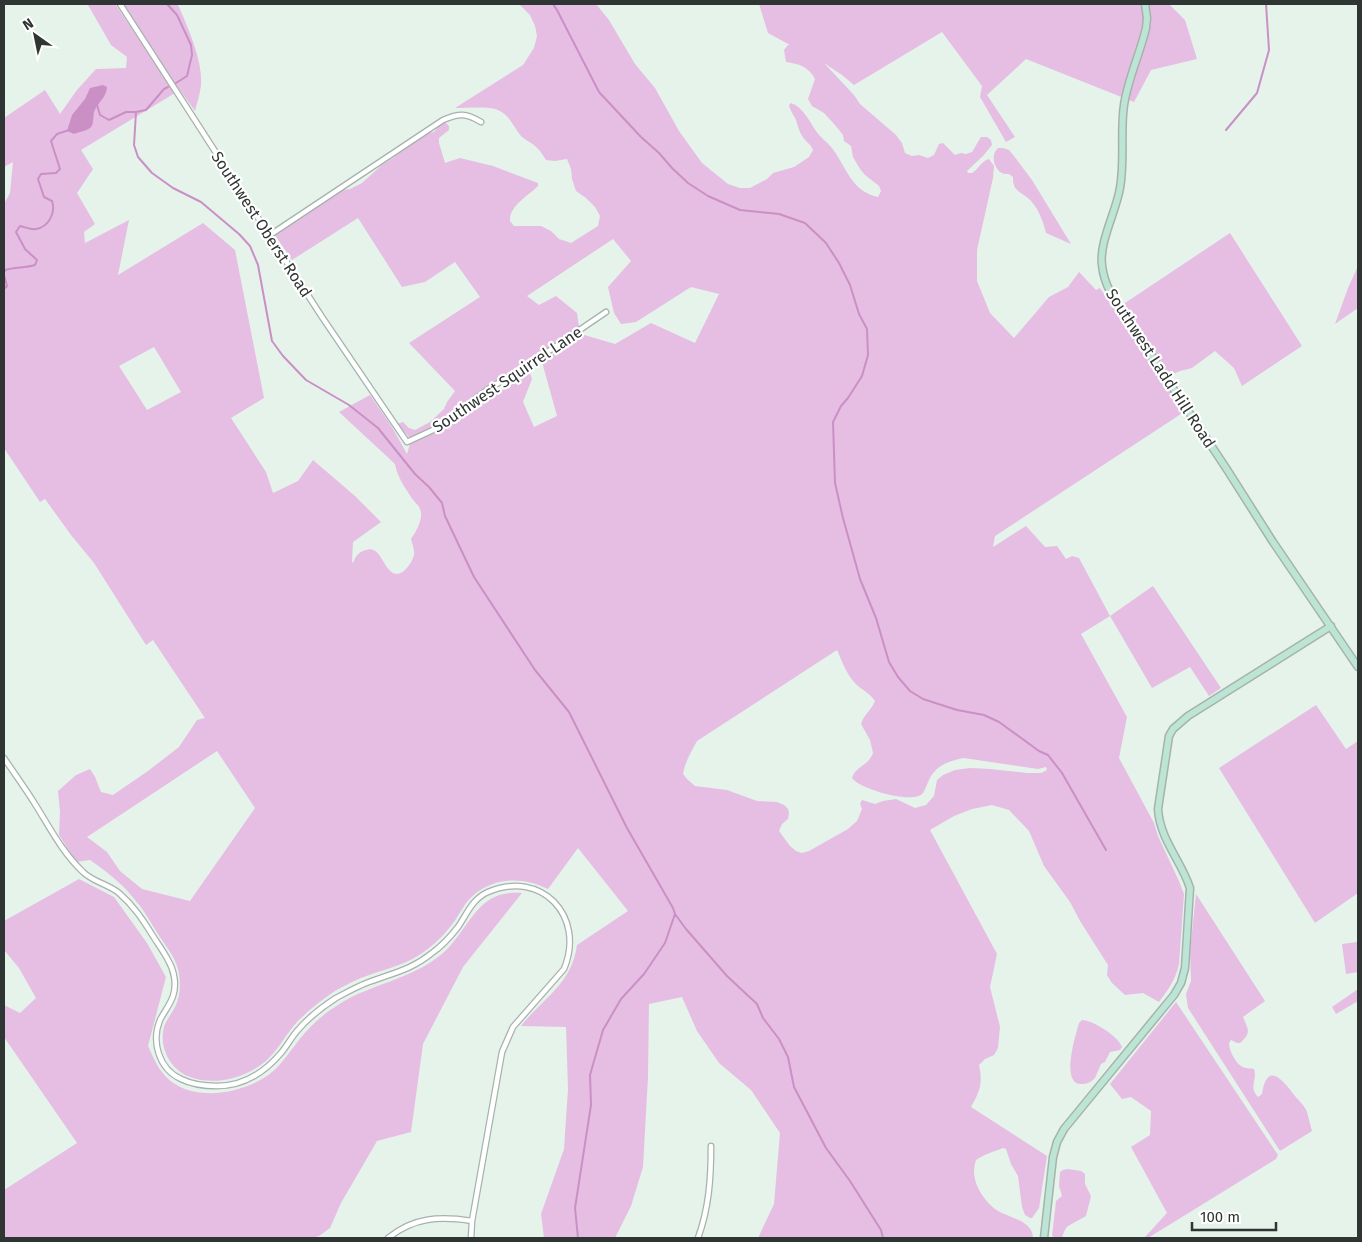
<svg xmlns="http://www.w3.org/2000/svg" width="1362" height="1242" viewBox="0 0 1362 1242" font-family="'Fira Sans',sans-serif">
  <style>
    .green { fill: #e6bee3; fill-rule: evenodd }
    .water { fill: #ca90c6 }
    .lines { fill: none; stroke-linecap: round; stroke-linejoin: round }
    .stream { stroke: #ca90c6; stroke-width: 2 }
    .street-casing { stroke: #a6b3ac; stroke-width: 7 }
    .secondary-casing { stroke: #a6b3ac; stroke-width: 9 }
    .street { stroke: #fff; stroke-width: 4.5 }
    .secondary { stroke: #bde5d6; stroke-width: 6 }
    .labels { text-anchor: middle; stroke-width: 4.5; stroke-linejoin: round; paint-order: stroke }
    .street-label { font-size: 16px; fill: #2f3532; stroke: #fff }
  </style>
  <rect width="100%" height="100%" fill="#e5f3eb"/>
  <!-- green -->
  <path class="green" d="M89,4h26l60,89 -94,57 12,19 -16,24 18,31 -11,8 1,11 44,-23 -11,55 85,-52 32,27 29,148 -33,20 35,54 7,21 25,-12 15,-21 42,36 26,26 -28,20 -1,20 1,1c3,-7 5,-11 13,-13 14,-5 16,16 27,23 9,5 19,-10 21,-18 1,-5 -2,-11 -3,-16 5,-7 13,-21 9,-30 -1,-3 -5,-7 -7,-9 -7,-11 -16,-23 -18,-36l-56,-52 31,-17 22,32 15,27 3,-10 27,-14 92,-60 3,9 -9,23 11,25 23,-11 -15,-54 39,-28 34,10 36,-21 44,20 24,-49 -28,-7 -55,35 -15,2 -7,-11 -6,-26 23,-26 -18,-22 -86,57 12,9 17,-9 21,17 2,14 -111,74 -34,26 -24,11 -13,-14 6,-2 6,6 6,2 15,-8 14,-13 3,-7 8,-11 -46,-48 71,-46 -25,-35 -30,20 -23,5 -44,-69 -66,42 -18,-26 56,-37 13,-7 7,-1 12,-6 21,-19 10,-6 14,-12 21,-13 6,-1 4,-5 5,-4h3l3,3v4l-10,8v5l6,20 15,-5 8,2 25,6 45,17v3c-10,10 -29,20 -28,35l4,5h27l10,5 8,8 12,4 27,-17 2,-10 -5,-9 -9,-9 -10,-7 -4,-12 -1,-10 -4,-10 -12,2 -9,-1c-3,-4 -5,-9 -9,-12 -4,-5 -11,-7 -16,-12 -7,-8 -11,-21 -23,-26 -10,-4 -31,-2 -43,-2l68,-43 11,-17 3,-12 -2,-10 -5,-11 -11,-11h77l13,16 26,44 20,24 24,43 23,32 26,21 12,4h10l17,-9 6,-6 21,-6 15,-10 4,-7c-2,-5 -5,-7 -8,-10 -5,-6 -7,-13 -9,-20 -2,-5 -6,-9 -7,-15l2,-2c12,4 19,19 25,28 5,7 11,11 16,17 15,20 19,43 46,49l3,-6 -2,-5 -14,-11 -5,-6 -7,-12 -2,-11 -7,-5 -1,-6 -8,-10 -11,-12 -12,-7 -4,-7 7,-20c-7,-13 -16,-15 -29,-17l-2,-12 4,-5h2l-22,-12 -9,-29h410l16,16 12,39 -46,11 -17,32 -108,-43 -39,36 28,42 -9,5 -26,-45 2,-11 -40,-54 -88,53 -12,-10 -18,-12 30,32 6,9 36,31 6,8 3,10 7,3 7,-1 9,3 6,-3 5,-11 4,-1 12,12 6,-2 5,1 6,-2 9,-15h6l4,3 1,5 -9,11 -16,15 1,2h4c7,-4 9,-12 17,-14l5,7 -1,12 -16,72v31l13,32 24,25 35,-41 19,-10 11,-15 17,18 4,-2 84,124 -189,124 -2,11 33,-21 19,21 12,-1 9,13 6,-3 7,2 31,58 43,-30 68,102 -12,8 -19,-29 -38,21 -42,-72 -29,18 46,83 -8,41 35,65 4,13 21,45 5,13 -5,70c-3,15 -11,26 -20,38l-16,-9 -18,2 -13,-12 -5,-8 1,-10 -28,-44 -10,-19 -26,-36 -15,-35 -20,-21 -17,-5 -20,4 -18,7 -24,14 67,124 -7,33 10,40 -2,21 -4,7 -9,4 -6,6c4,19 1,26 -8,42l76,49 -8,52 -7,10h-2l-5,-3 -3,-8 -4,-31 -7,-12 -5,-15 -3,-1c-8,3 -20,7 -27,12 -1,3 -2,8 -2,11 0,16 12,32 24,40 12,7 35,10 35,27h-275l16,-34 6,-71 -29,-43 -32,-27 -22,-32 -15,-34 -33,7 -1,73 -5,90 -12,39 -16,32h-71l-3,-24 23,-65 4,-60 -2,-62 -45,-1c22,-28 51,-42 56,-81l51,-34 -50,-63 -30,41c-27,-14 -61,-12 -82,14 -4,6 -8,13 -12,19 -8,11 -18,21 -29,29 -17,13 -36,17 -56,24 -12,4 -23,10 -34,16 -14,9 -26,19 -38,31 -10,11 -17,25 -28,36 -20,20 -57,30 -84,17 -18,-10 -27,-32 -20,-51 3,-6 7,-11 10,-17 5,-10 6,-22 4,-33 -2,-14 -11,-25 -19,-37 -8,-12 -15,-26 -25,-37 -12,-16 -29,-29 -45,-40l-14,2 -17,-27 1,-23 -2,-21 18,-16 14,-6 5,8 6,15 12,3 35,-24 31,-24 18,-27 8,-2 -52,-78 -7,5 -52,-82 -23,-28 -26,-36 -5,3 -36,-54v-244l6,-11 3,-31 -9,5v-49l41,-28 15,24 17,-24 19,-21 30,-1 1,-11 -16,-12 -23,-40zM154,347l27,45 -34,18 -28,-44zM837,650c5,11 9,23 17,32 7,8 14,9 21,19 -4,10 -11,13 -14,23l9,16 3,13c-1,2 -2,5 -4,7 -6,7 -14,8 -17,18 7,11 60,26 70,16 3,-3 5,-10 7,-14 7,-15 20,-19 35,-22l74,11 8,-2 1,3 -6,3h-14l-37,-4 -20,-1 -15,2 -12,5 -6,5 -3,16 -8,9 -11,3 -19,-9 -13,2 -8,3 -13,-4 -2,4 2,5 -5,12 -9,8 -39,22 -7,2 -6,-2 -6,-5 -11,-15 3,-7 6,-5 1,-6 -1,-4 -4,-4 -7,-3 -20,-1 -30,-11 -32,-4 -8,-7 -4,-5c2,-12 8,-22 14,-33zM217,751l38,57 -65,93 -48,-12 -22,-18 -13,-19 -20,-15z
    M122,4h55l2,3c9,21 24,54 22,78 -1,9 -4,18 -6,26l-43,-59z
    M998,148h5l6,2 5,6 18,24 39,64 -25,-11c-3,-12 -7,-23 -15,-32 -4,-5 -16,-10 -17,-16 -1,-2 -1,-5 -1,-8l-4,-3c-4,0 -6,0 -9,-2 -7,-6 -9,-18 -2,-24z
    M1230,233l72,113 -60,40 -8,-18 -19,-17 -23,17 -12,3 -11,5 -47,-71z
    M1358,266v42l-23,16 13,-36z
    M1316,705l30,44 12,-8v22l-1,1 1,2v127l-43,30 -96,-155z
    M79,879l35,18 33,46 19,34 -18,69c4,8 8,19 14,26 24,33 83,23 110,0 11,-9 18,-21 27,-32 11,-14 24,-26 39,-35 33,-22 74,-25 105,-52 28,-25 33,-64 79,-60l-59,74 -40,77 -12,88 -34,9 -36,62 -11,25 -11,8 -7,2h-308v-48l73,-47 -73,-106v-32l16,8 16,-15 -17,-30 -15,-18v-29z
    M1196,894l69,107 -22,16c5,12 9,16 -3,26h-3l-6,-3 -2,3c0,7 6,19 12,23 4,3 9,2 13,3 4,10 -6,18 4,28l4,-3c5,-34 21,-14 33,2 4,5 10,10 12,16 2,6 3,13 5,19l-32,20 -92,-143 -2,-14 5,-13 -1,-30z
    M1357,942l1,30 -12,2 -4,-30z
    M1358,989v12l-22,13 -4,-7z
    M1176,1002l102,153 -2,4 -128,79h-4l23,-25 -36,-66 19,-12 1,-24 -20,-14 -9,2 -12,-15z
    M1082,1020c11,0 37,17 40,27l-2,3 -10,2 -5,10 -4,2 -6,14c-4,4 -8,6 -14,6 -21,0 -5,-50 -2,-61z
    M1068,1169l13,2 4,3v10l6,12 -5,20c-5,3 -17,9 -19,11 -6,6 -1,15 -15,9l4,-35 6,-5 -3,-10 1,-14 3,-2z"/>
  <!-- water -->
  <path class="water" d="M103,85l4,2c0,10 -10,16 -13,25 -1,5 0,13 -4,16 -4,3 -12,4 -16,6l-7,-3 5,-16 13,-16 5,-11z"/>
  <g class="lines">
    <!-- stream -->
    <path class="stream" d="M167,4l10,11 14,30 1,10 -5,21 -11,7
      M553,4l4,6 42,82 42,45 18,16 13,15 16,15 20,13 32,14 39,4 26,9 21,20 13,20 11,22 9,29 8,15 1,26 -6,21 -14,22 -7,8 -8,16 2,61 8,35 17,61 16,39 13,44 9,15 12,14 13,8 34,11 27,5 15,7 40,29 9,4 14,18 44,77
      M95,106l2,-1 3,10 9,5 17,-8h10l10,-2 18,-21 4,-2
      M136,112l-2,33 4,12 14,16 21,15 28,14 38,32 11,12 8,19 14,76 11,15 23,24 43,25 29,23 37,46 14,13 13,16 3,13 29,61 61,93 34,42 58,116 46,80 2,6 11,15 41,47 30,28 6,14 16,21 9,18 6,30 32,61 24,33 31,49 2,8
      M1226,130l31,-37 12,-43 -3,-46
      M4,273l1,-3c10,-3 20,-2 30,-5l2,-5 -12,-11 -9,-17 4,-6c5,1 11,4 16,3 13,-2 20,-17 16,-28l-8,-4 -6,-18 3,-5 15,-1 4,-4 -9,-28 6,-7 12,-4
      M4,275l3,11 -3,3
      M578,1238l-3,-30 16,-103 -1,-30 13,-45 18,-31 23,-25 21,-31 10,-29"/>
    <!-- street casing -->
    <g class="street-casing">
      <path id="street" d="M120,4l202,313 85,125 26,-12 58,-43 24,-13 91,-62
        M270,235l173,-115c16,-7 23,-7 38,2
        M4,758c10,15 21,30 31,46 15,24 27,48 48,68 10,10 25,12 36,21 15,13 24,27 34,43 5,8 11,16 15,24 6,10 9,24 5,36 -3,9 -9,16 -13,24 -9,22 -1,49 21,59 12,6 24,7 36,7 26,0 47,-13 64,-33 6,-7 10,-15 16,-22 11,-13 25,-24 39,-33 11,-6 22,-12 33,-16 24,-9 42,-12 63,-29 10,-7 19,-17 26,-26 9,-13 14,-28 30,-35 53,-23 98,24 76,77l-51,58 -11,25 -30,169 -1,17
        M388,1238c26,-21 52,-22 84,-17
        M698,1238c11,-30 13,-60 13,-92"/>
    </g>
    <!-- secondary casing -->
    <g class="secondary-casing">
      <path id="secondary" d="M1145,4l2,14 -1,10c-6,26 -18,50 -22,77 -4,27 1,55 -4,83 -4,24 -21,54 -18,77 2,21 14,38 25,54l99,149 47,74 85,125
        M1044,1238l9,-81 4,-15 7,-13 110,-134 7,-12 4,-15 5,-80c-9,-28 -30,-48 -32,-79l11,-73 4,-7 15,-13 143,-90"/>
    </g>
    <!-- street -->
    <use href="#street" class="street"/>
    <!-- secondary -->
    <use href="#secondary" class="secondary"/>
  </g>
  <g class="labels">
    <!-- street labels -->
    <g class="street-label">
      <text transform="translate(262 224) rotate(57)" y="6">Southwest Oberst Road</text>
      <text transform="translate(1161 368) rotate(57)" y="6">Southwest Ladd Hill Road</text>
      <text transform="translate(507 379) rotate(-34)" y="6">Southwest Squirrel Lane</text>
    </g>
  </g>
  <!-- border -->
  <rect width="1362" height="1242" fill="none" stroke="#2f3532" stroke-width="10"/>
  <!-- north arrow -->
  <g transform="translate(35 35) rotate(327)" stroke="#ffffff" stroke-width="4" paint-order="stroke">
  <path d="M0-4L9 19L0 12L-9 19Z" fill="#2f3532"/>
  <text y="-8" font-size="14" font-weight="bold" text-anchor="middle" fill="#2f3532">N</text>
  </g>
  <!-- scale -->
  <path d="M1192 1222v8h84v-8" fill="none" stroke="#2f3532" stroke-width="2.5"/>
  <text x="1200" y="1222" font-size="15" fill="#2f3532" stroke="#ffffff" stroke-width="4" paint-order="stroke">100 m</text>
</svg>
